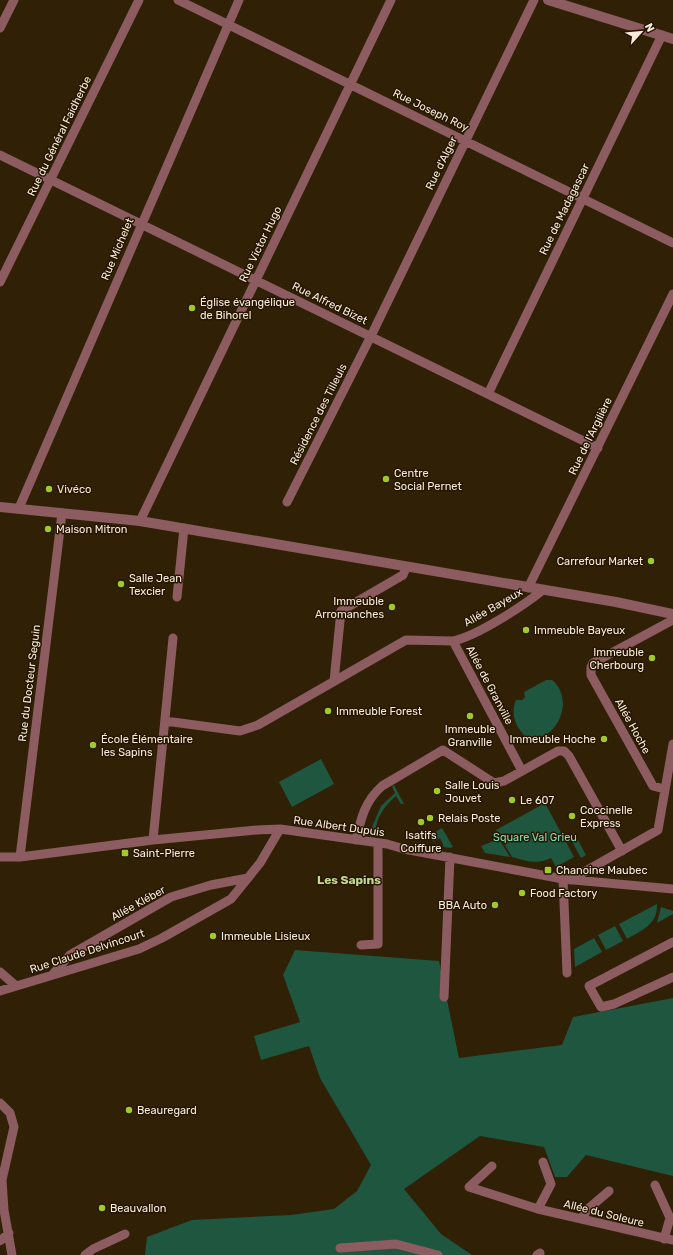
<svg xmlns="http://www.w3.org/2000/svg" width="673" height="1255" viewBox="0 0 673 1255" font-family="Rubik,sans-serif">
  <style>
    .green { fill: #1e563f }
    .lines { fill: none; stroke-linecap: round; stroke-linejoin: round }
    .minor { stroke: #8d5c61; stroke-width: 9 }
    .tertiary { stroke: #8d5c61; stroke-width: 10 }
    .poi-dot { fill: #a1c92a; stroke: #261600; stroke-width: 1.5 }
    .labels { text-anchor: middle; stroke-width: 3; stroke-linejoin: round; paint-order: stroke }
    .street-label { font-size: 11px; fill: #f6ebdc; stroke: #261600 }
    .poi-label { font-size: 11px; fill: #f6ebdc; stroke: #261600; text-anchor: start }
    .park-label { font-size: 11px; fill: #7ee1b5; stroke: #261600 }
    .neighbourhood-label { font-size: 12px; font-weight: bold; fill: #c2db91; stroke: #261600 }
  </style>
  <rect width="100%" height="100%" fill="#302006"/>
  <!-- green -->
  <path class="green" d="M546,680h6c24,19 5,65 -26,57 -10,-9 -16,-23 -10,-37h6l3,-3 -1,-5z
    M321,759l13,25 -42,23 -13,-25z
    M394,785l10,19h-3l-5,-8c-10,9 -17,17 -20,31l3,5 -12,-2 5,-3 9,-21 14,-13 -3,-6z
    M545,803l29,54 -18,10 -5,-9c-14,7 -25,3 -39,-1l-16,-27z
    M442,828l11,19 -3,1 -6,-1 -4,-9 -7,4 -3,-7z
    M574,833l12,22 -5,3 -12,-22z
    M499,839l11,18 -25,-4 -4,-7z
    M657,904c1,20 -14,26 -30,35l-8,-15z
    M661,907l12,4v3l-16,9z
    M615,926l8,15 -17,9 -8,-15z
    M594,938l8,14 -27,15 -1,-18z
    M295,950l144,11 20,97 103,-13 11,-28 100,-19v178l-87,-21 -19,22h-12l-11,-30 -64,-11 -76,53 37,45 31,21h-327l2,-18 45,-17 99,-5 43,-6 23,-18 14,-26 -51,-87 -11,-32 -48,14 -7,-24 46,-14 -17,-47z"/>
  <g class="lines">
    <!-- minor -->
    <path class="minor" d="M178,0l495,243
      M0,28l14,-28
      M0,155l598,293
      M0,282l139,-282
      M488,394l174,-359
      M287,502l84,-166 163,-336
      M19,508l220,-508
      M140,521l251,-521
      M528,588l145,-294
      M177,597l7,-69
      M453,641c24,-5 70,-35 90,-51
      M334,681l7,-70 62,-36 3,-7
      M165,721l75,10 18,-6 148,-85 47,1 69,130
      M664,789l-11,-3 -62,-111v-8l2,-4 78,-42 2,-5
      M153,840l20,-202
      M356,840c5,-22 9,-39 26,-54l61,-36 51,33 10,-2 54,-30h6l5,5 53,95
      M0,857h20l133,-17 104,-10 23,-1 107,15 17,5 159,30 110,10
      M20,857l42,-344
      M563,879l4,94
      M570,880l88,-50 15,-86
      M673,942l-84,44 12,21 13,-3 59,-27
      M361,945l17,-1v-101
      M0,972l16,14
      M52,975l18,-20 101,-58 40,-12 37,-7
      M0,991l139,-42 23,-11 69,-39 29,-36 20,-34
      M444,997l6,-140
      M0,1103l10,10 4,14 -12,53 2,30 8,45
      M492,1166l-23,21 69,22 135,31
      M655,1185l15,33 -6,21
      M538,1209l13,-25 -8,-22
      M581,1219l7,-10 21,-18
      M0,1241l9,-8
      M340,1248l56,-4 42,11
      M85,1255l8,-6 32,-15
      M537,1255l3,-2"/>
    <!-- tertiary -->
    <path class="tertiary" d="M548,0l125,39
      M0,507l140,14 476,81 57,12"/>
  </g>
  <!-- markers -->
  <g class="poi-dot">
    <circle cx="192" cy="308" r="4"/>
    <circle cx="386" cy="479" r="4"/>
    <circle cx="49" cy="489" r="4"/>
    <circle cx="48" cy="529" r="4"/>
    <circle cx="651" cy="561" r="4"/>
    <circle cx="121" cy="584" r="4"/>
    <circle cx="392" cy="607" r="4"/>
    <circle cx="526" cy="630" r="4"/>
    <circle cx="652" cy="658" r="4"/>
    <circle cx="328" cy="711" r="4"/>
    <circle cx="470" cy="716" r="4"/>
    <circle cx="604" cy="739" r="4"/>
    <circle cx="93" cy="745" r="4"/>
    <circle cx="437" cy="791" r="4"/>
    <circle cx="512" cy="800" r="4"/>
    <circle cx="572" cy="816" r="4"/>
    <circle cx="430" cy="818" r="4"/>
    <circle cx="421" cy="822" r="4"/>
    <rect x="121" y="849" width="8" height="8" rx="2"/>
    <rect x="544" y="866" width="8" height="8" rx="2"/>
    <circle cx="522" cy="893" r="4"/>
    <circle cx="495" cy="905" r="4"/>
    <circle cx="213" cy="936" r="4"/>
    <circle cx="129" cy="1110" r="4"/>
    <circle cx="102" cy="1208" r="4"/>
  </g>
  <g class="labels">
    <!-- street labels -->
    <g class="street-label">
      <text transform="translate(431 110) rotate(26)" y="4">Rue Joseph Roy</text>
      <text transform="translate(59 136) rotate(-64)" y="4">Rue du Général Faidherbe</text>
      <text transform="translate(441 163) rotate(-64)" y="4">Rue d'Alger</text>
      <text transform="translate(564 209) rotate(-64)" y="4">Rue de Madagascar</text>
      <text transform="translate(260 244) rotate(-64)" y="4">Rue Victor Hugo</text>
      <text transform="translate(117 249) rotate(-67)" y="4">Rue Michelet</text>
      <text transform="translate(330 303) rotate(26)" y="4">Rue Alfred Bizet</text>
      <text transform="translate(318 414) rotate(-63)" y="4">Résidence des Tilleuls</text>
      <text transform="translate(590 436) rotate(-64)" y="4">Rue de l'Argilière</text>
      <text transform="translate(493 607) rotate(-30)" y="4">Allée Bayeux</text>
      <text transform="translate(29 683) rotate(-83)" y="4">Rue du Docteur Seguin</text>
      <text transform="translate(490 685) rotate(62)" y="4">Allée de Granville</text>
      <text transform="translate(633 726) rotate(61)" y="4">Allée Hoche</text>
      <text transform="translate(339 826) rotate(8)" y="4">Rue Albert Dupuis</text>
      <text transform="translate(138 903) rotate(-29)" y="4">Allée Kléber</text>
      <text transform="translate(87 951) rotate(-18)" y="4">Rue Claude Delvincourt</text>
      <text transform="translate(604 1213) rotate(14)" y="4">Allée du Soleure</text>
    </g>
    <!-- poi labels -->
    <g class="poi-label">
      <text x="200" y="306">Église évangélique<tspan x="200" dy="13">de Bihorel</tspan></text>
      <text x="394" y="477">Centre<tspan x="394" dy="13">Social Pernet</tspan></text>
      <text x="57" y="493">Vivéco</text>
      <text x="56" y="533">Maison Mitron</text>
      <text x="643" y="565" text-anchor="end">Carrefour Market</text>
      <text x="129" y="582">Salle Jean<tspan x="129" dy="13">Texcier</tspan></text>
      <text x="384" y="605" text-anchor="end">Immeuble<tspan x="384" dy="13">Arromanches</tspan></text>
      <text x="534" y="634">Immeuble Bayeux</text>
      <text x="644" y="656" text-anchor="end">Immeuble<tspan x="644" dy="13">Cherbourg</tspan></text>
      <text x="336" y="715">Immeuble Forest</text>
      <text x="470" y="733" text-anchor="middle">Immeuble<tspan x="470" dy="13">Granville</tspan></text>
      <text x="101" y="743">École Élémentaire<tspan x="101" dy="13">les Sapins</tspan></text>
      <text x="596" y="743" text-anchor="end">Immeuble Hoche</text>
      <text x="445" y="789">Salle Louis<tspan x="445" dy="13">Jouvet</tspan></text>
      <text x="520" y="804">Le 607</text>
      <text x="580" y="814">Coccinelle<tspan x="580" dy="13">Express</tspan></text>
      <text x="438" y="822">Relais Poste</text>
      <text x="421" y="839" text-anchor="middle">Isatifs<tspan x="421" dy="13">Coiffure</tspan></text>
      <text x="133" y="857">Saint-Pierre</text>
      <text x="556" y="874">Chanoine Maubec</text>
      <text x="530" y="897">Food Factory</text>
      <text x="487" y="909" text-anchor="end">BBA Auto</text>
      <text x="221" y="940">Immeuble Lisieux</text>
      <text x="137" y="1114">Beauregard</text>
      <text x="110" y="1212">Beauvallon</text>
    </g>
    <!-- park labels -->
    <g class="park-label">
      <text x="535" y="841">Square Val Grieu</text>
    </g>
    <!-- neighbourhood labels -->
    <g class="neighbourhood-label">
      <text x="349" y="884">Les Sapins</text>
    </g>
  </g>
  <!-- north arrow -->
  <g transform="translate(641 32) rotate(63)" stroke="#261600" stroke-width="3" paint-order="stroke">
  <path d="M0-3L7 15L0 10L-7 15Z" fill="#f6ebdc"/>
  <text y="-6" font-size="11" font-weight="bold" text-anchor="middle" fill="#f6ebdc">N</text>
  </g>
</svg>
